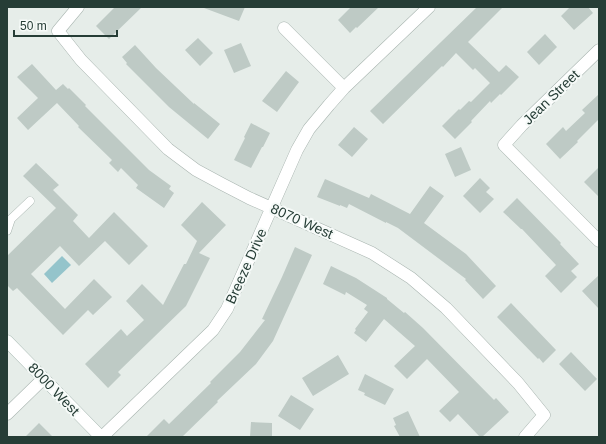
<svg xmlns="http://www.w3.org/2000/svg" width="606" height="444" viewBox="0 0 606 444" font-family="Helvetica,sans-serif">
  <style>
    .water { fill: #94c4cb }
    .building { fill: #becac5 }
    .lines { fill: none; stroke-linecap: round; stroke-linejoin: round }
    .lane-casing { stroke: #a9b5b0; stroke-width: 9 }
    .street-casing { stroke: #a9b5b0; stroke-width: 13 }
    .secondary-casing { stroke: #a5b7b0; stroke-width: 13 }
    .lane { stroke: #fff; stroke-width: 8 }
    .street { stroke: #fff; stroke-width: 12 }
    .secondary { stroke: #fff; stroke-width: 12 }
    .labels { text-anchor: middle; stroke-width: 4; stroke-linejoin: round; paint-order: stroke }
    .street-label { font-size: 14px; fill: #263d36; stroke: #f6faf8 }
  </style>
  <rect width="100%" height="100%" fill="#e6ede9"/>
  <!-- water -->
  <path class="water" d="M62,256l9,9 -19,18 -8,-9z"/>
  <!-- building -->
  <path class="building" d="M115,7h27l-33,32 -13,-13z
    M204,7h41l-6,14 -35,-13z
    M351,7h28l-22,21 -1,-1 -6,6 -12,-13z
    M477,7h26l-35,35 31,30 7,-7 13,12 -18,18 -1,-1 -9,9 -1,-2 -19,20 1,1 -17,17 -13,-13 17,-17 1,1 9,-9 2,1 19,-19 -15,-15 -2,2 -17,-17 -13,14 -1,-1 -59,58 -13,-13z
    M570,7h18l5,6 -19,17 -13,-14z
    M545,34l12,13 -18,18 -12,-13z
    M198,38l15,15 -13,13 -15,-16z
    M241,43l10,23 -17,7 -10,-23z
    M135,45l21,23 38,36v-1l26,21 -12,15 -39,-32 -43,-43 1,-1 -5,-6z
    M32,64l24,26 7,-6 5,5 1,-1 17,17 -1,1 64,64 22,16 -2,3 5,4 -10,15 -28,-20 2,-3 -17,-17 -3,4 -9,-9 3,-3 -34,-33 1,-1 -22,-23 -29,27 -11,-12 21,-20 -21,-21z
    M286,71l13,11 -22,30 -15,-11z
    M599,94v25l-22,22 1,1 -18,17 -14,-15 17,-17 3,4 19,-18 -3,-3z
    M251,123l19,10 -7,14h-1l-11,21 -17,-8 11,-22 -1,-1z
    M354,127l14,12 -16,18 -14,-12z
    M461,147l10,23 -16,7 -10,-23z
    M36,163l23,22 -6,5 25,25 -5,6 16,17 25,-26 34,34 -19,19 -24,-24 -26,25 -19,-20 -29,28 34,35 29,-30 18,18 -19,18 -5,-5 -25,25 -46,-47 -4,3 -6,-6v-29l49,-48 -33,-32z
    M599,167v30l-15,-15z
    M480,178l10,10 -4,4 8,7 -14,14 -17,-17z
    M325,179l44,19 2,-4 39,20 20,-28 14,10 -20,27 42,31 30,32 -13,13 -18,-19 1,-1 -68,-51 -12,-6v1l-37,-19 -2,4 -7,-3v1l-23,-9z
    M517,198l44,45 -1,1 19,20 -8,7 6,6 -16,16 -16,-17 11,-11 -34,-36h-1l-18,-17z
    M202,202l24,23 -27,28 11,5 -24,48 -68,66 3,3 -13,13 -23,-24 36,-35 6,7 17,-16 -18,-19 16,-17 21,21 21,-41h2l11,-23 -16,-16z
    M295,247l17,8 -39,86 -17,23 -39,37 1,1 -36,35h-36l18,-18 5,5 42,-41 -1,-1 30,-30 25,-32 -3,-1 20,-42z
    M331,266l25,12 31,20v1l17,14 1,-1 18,16 71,72 2,-2 13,14 -27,25h-2l-22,-23 -8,8 -11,-11 20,-19 -32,-33 -20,20 -13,-13 21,-20 -31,-27 -18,23 -12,-9 2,-3 -1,-1 13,-17 -4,-3 3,-4 -21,-13 -1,3 -22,-11z
    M599,275v34l-17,-18z
    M511,303l45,47 -13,13 -4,-5 -1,1 -41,-42z
    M571,352l26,27 -12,12 -26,-27z
    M338,355l11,19 -36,22 -11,-18z
    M365,374l29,15 -9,16 -21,-10 1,-2 -7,-3z
    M291,395l23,14 -14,21 -22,-14z
    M408,411l12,26h-20l-6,-11 2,-1 -3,-7z
    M251,422l21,1v14h-22z
    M39,423l14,14h-28z"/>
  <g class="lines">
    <!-- lane casing -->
    <g class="lane-casing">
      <path id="lane" d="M7,231l4,-12 19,-18"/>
    </g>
    <!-- street casing -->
    <g class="street-casing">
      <path id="street" d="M78,7l-20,24 23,29 87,89 28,21 26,14 27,14 123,55 39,25 35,30 72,75 26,32 -19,22
        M284,28l60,60
        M599,50l-77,75 -18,20 95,96
        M7,414l36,-35
        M102,437l111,-107 14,-21 70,-159 12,-21 20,-24 15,-17 85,-81"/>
    </g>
    <!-- secondary casing -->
    <g class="secondary-casing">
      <path id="secondary" d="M7,341l94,96"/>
    </g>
    <!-- lane -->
    <use href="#lane" class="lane"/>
    <!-- street -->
    <use href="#street" class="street"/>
    <!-- secondary -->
    <use href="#secondary" class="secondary"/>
  </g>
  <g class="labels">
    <!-- street labels -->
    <g class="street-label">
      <text transform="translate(551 97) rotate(-44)" y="5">Jean Street</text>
      <text transform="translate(302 221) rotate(24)" y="5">8070 West</text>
      <text transform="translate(246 266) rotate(-66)" y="5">Breeze Drive</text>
      <text transform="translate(54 389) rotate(46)" y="5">8000 West</text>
    </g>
  </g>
  <!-- border -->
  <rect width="606" height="444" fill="none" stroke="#263d36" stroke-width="16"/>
  <!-- scale -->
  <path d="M14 30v6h103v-6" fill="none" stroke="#263d36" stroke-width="2"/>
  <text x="20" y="30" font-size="12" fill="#263d36" stroke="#f6faf8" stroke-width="3" paint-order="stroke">50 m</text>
</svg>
